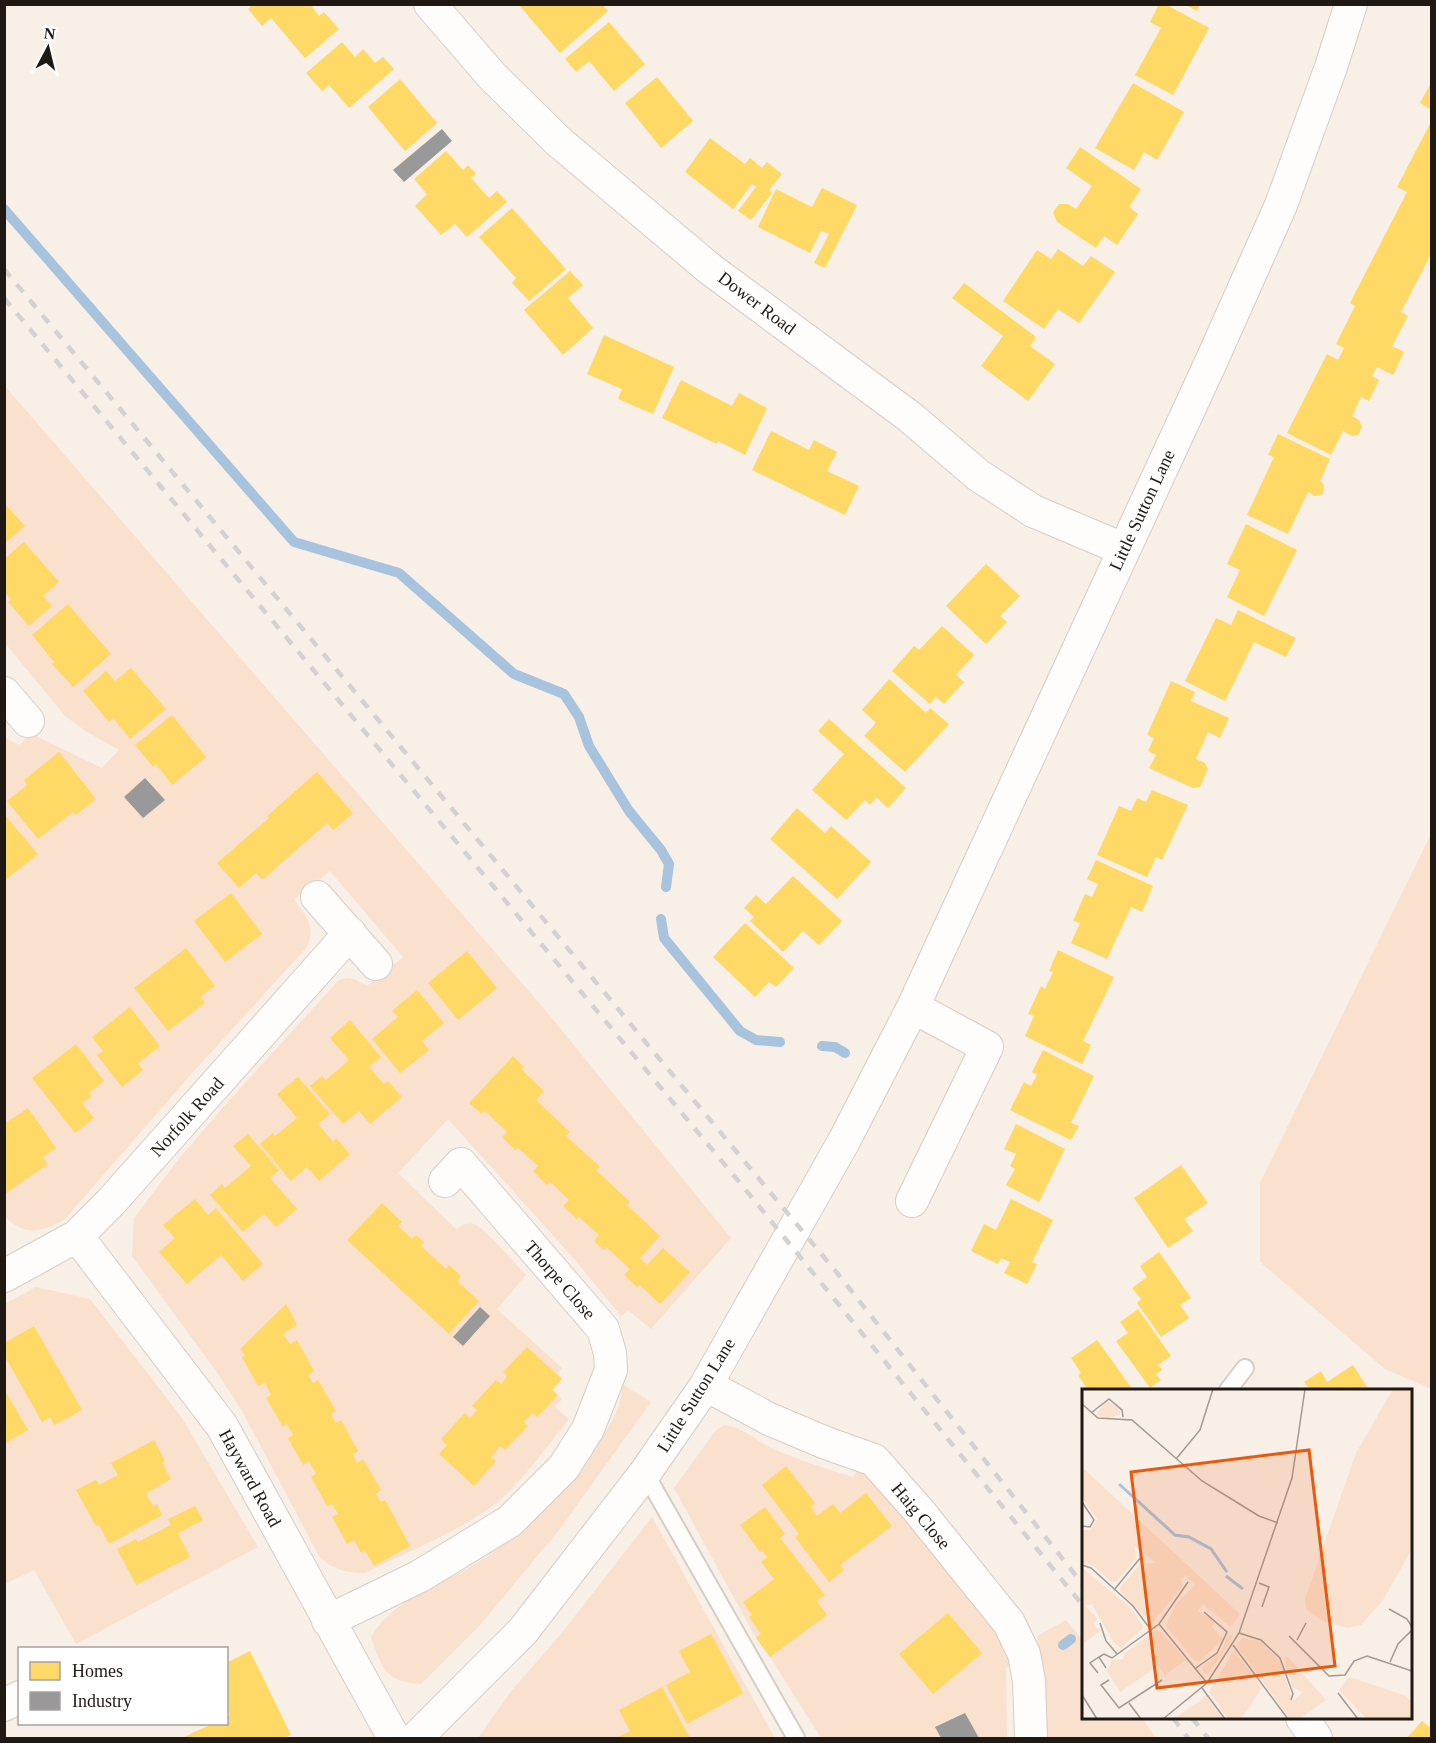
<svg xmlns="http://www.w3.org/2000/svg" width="1436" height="1743" viewBox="0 0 1436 1743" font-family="Georgia,serif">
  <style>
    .green { fill: #f9e1cd }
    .homes { fill: #ffd966 }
    .industry { fill: #999 }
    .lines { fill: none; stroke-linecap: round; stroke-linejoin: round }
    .stream { stroke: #a7c3de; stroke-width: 10 }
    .service-casing { stroke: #d5cdc7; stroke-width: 20 }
    .minor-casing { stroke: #d5cdc7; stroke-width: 34 }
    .service { stroke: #fefdfb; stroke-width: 16 }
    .minor { stroke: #fefdfb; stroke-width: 32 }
    .rail { stroke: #d4d2d0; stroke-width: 4.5; stroke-dasharray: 10 10; stroke-linecap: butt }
    .labels { text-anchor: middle; stroke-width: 6; stroke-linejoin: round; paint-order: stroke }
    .street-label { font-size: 18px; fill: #201913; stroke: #fff }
    .inset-river { fill: none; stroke: #a7c3de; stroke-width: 3 }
    .inset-road { fill: none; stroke: #a29992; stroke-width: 1.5 }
    .view { fill: #e8590c; fill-opacity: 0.15; stroke: #e8590c; stroke-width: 3 }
    .inset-edge { fill: none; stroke: #201913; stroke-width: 3 }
  </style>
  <rect width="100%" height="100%" fill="#f8efe7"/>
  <!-- green -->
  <path class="green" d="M4,385l542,626 185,227 -80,91 -23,-19 -7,6 -46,-56 -127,-141 -50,54 58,56c5,-3 11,-7 18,-5 11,4 42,41 52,51l-29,34 65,59 -5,7 5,4 -10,11 10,9 -7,8 14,12c-22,27 -43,58 -69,81 -36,30 -92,51 -135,73 -18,0 -32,-3 -46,-17l-77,-145 -26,-40 -84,-115 2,-38 44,-58 48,-56 112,-123c11,-6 19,-1 29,5l36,-29 -73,-86 -36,28c12,18 22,26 13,48l-113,124 -129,148c-23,13 -38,18 -60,-2v-479l14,7 13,-11 70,34 17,-18 -32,-18 -22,-16 -60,-73z
    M1431,834v555l-46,-20 -125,-107v-79z
    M36,1287l54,12 92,119 76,129 -182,97 -42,-74 -29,14v-280z
    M622,1384l29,18 -92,128 -79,95 -59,59c-37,-2 -39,-17 -50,-47 24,-40 70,-51 107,-75 15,-10 32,-21 45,-33 29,-27 90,-93 98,-131 1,-5 1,-10 1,-14z
    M725,1425c19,3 34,18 51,25 25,11 51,19 77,27l7,-8 17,14 125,156 11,24 -7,5 1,70h-186l-51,-81 -14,-19 -82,-150 42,-58z
    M652,1517l123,221h-297l34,-48 49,-56z
    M1066,1620l17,21 1,77h58l14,20h-111l-3,-74 -5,-28z"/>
  <!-- homes -->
  <path class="homes" d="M253,4h57l9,12 5,-4 15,17 -34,29 -34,-40 -9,8 -14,-17z
    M518,4h84l6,7 -48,42z
    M1159,4h6l44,24 -36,67 -38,-20 26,-47 -11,-6z
    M1184,4h16l-3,7z
    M609,22l36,42 -31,27 -25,-30 -13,11 -11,-13z
    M342,42l13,15 8,-8 12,14 8,-6 11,12 -45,39 -20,-23 -7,6 -16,-18z
    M657,77l36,44 -32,27 -36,-45z
    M400,79l37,44 -32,28 -37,-44z
    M1432,81v29l-12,-7z
    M1133,83l51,29 -27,48 -13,-8 -10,18 -39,-22z
    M1432,120v132l-31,60 7,4 -16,30 12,6 -11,23 -16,-8 -5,9 7,4 -10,21 -8,-4 -9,19 7,4 3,7 -4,8 -6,1 -9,-5 -12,24 -44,-22 40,-79 11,6 6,-12 -8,-4 19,-38 -5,-3 57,-111 -10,-5z
    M710,138l35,26 5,-6 12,10 5,-6 15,12 -13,16 3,3 -21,27 -13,-9 18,-24 -4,-3 -19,25 -48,-37z
    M1080,147l61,42 -12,18 9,7 -21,31 -13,-9 -8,12 -39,-26 -4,-10 6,-8h9l8,5 16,-23 -26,-18z
    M446,151l17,19 5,-5 8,9 -5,4 18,20 8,-7 10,11 -40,35 -12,-13 -14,11 -26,-29 12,-12 -13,-15z
    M822,188l35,17 -32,63 -11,-5 15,-29 -8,-3 -11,22 -52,-26 18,-38 36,18z
    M512,208l54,61 -37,32 -17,-18 4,-5 -37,-41z
    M1058,249l25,17 8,-10 24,16 -36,51 -21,-14 -14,20 -41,-28 34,-51 14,9z
    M570,271l13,14 -15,13 25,30 -30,27 -39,-45z
    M964,283l72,54 -6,9 25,18 -27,37 -47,-35 22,-30 -51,-38z
    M604,335l70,32 -21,47 -35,-15 4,-10 -35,-15z
    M681,380l51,26 7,-13 28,15 -22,47 -27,-14 -1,3 -55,-26z
    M771,431l38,19 5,-10 23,12 -10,19 32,15 -14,29 -93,-45z
    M1278,434l52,25 -10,22 3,2 1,5 -1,6 -8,2 -7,-4 -20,42 -41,-19 27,-58 -6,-2z
    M4,503l21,23 -21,18z
    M1246,524l51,26 -33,66 -37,-19 13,-27 -13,-6z
    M24,542l35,40 -16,14 9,10 -23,20 -21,-24 3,-3 -7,-8v-32z
    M986,564l34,32 -20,20 7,6 -21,22 -40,-38z
    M68,604l43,50 -38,33 -21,-23 2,-2 -22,-27z
    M1238,610l58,28 -10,19 -32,-15 -29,59 -40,-20 31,-63 15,7z
    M942,626l32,29 -18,20 8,7 -20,22 -8,-7 -6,7 -38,-33 22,-25 5,4z
    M131,668l35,41 -36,30 -17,-21 -4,4 -26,-31 23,-20 9,10z
    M889,679l37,34 4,-5 19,16 -44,48 -41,-36 12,-13 -14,-13z
    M1171,681l24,11 -4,9 38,17 -9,20 -12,-6 -12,27 9,4 3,6 -8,18 -7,1 -44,-20 7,-13 -8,-4 6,-13 -7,-3z
    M172,715l34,42 -34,28 -16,-21 -3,3 -18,-22z
    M829,719l77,69 -18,20 -12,-11 -6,8 -5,-5 -19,20 -34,-30 32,-36 -26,-23z
    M59,752l37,47 -20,16 -3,-3 -35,27 -31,-38 20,-16 -3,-5z
    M317,772l36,41 -20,17 -6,-7 -65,57 -6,-7 -17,15 -22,-25 52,-45 -2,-2z
    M1152,790l36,15 -26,55 -6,-3 -9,20 -50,-22 22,-49 12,5 6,-13 9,4z
    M797,808l28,25 6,-7 40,36 -34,37 -67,-60z
    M4,814l34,40 -34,27z
    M1096,860l57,26 -11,26 -11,-5 -24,52 -36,-16 9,-20 -7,-2 12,-27 7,3 6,-13 -11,-5z
    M793,876l49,45 -23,24 -16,-14 -20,21 -33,-31 4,-4 -10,-9 12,-13 10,9z
    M231,893l31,41 -37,28 -31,-41z
    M745,923l49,45 -18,19 -7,-5 -14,15 -42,-40z
    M186,948l29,38 -15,11 5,6 -37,28 -34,-43z
    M1058,950l56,27 -31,64 8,4 -9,19 -57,-28 9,-20 -6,-2 13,-28 4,3 8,-17 -4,-1z
    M467,951l30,37 -39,32 -30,-37z
    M417,990l27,33 -22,18 7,9 -29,23 -28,-34 26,-22 -6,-6z
    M130,1007l30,39 -22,17 5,7 -21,17 -25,-32 6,-4 -11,-14z
    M350,1020l31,37 -12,10 15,17 4,-3 14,16 -32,27 -11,-13 -16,13 -33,-38 12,-10 4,4 23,-20 -19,-22z
    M76,1044l28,37 -15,12 3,3 -10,7 12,15 -19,15 -43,-55z
    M1043,1050l51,26 -23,47 8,3 -8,14 -61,-30 14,-28 7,4 6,-11 -5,-3z
    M513,1056l11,11 -3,2 23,22 -8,9 34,32 -4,4 34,31 -4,3 34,32 -3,3 33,31 -20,22 7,7 16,-17 27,24 -30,32 -20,-19 -3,2 -13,-12 6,-6 -24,-22 -2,3 -10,-9 5,-6 -20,-18 -2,2 -14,-13 6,-6 -19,-18 -3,3 -14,-14 5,-5 -20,-18 -3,2 -13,-13 5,-5 -22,-21 -3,3 -13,-11z
    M298,1077l32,37 -12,10 15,18 3,-4 14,16 -31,27 -12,-14 -16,14 -31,-37 13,-11 2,3 22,-18 -20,-24z
    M28,1108l28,40 -13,9 5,7 -42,29 -2,-69z
    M1016,1124l49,25 -26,53 -33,-17 9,-16 -5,-3 6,-12 -12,-5z
    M248,1134l31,36 -9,8 27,31 -21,18 -12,-13 -21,18 -33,-37 12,-11 3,4 26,-22 -18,-20z
    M1181,1165l27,38 -24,16 9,12 -25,17 -34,-50z
    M195,1199l13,16 8,-7 47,56 -20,17 -22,-26 -34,29 -28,-32 16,-14 -12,-13z
    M1011,1199l42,21 -21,42 5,2 -10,20 -23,-11 6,-11 -9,-4 -3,6 -27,-13 13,-27 12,6z
    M382,1203l20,19 -4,4 14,13 4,-4 8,7 -3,4 25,23 3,-4 12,11 -4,5 22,20 -30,33 -102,-94z
    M1159,1252l32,46 -11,7 9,13 -28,19 -24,-34 4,-4 -9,-11 15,-11 -7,-11z
    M286,1304l11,21 -14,9 7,10 7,-4 17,31 -6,4 5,8 5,-3 18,31 -5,3 5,9 5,-3 17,31 -5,3 4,9 6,-4 18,31 -5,4 5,8 4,-2 25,46 -36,20 -9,-15 -4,2 -7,-13 -7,4 -15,-27 6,-3 -6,-10 -5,2 -16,-29 5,-3 -7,-13 -6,4 -15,-27 5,-3 -6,-11 -4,3 -17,-29 5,-3 -6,-12 -7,3 -16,-29 3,-2 -5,-6z
    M1138,1309l33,47 -13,9 4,5 -6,4 5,6 -11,8 -34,-47 12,-8 -8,-11z
    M34,1326l48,84 -28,15 -4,-8 -8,5 -38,-67v-12z
    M1097,1340l36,50h-45l-10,-15 3,-2 -10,-15z
    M527,1347l35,32 -10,11 6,5 -21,22 -5,-4 -8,9 4,4 -23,24 -5,-4 -9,11 5,4 -22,25 -35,-32 8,-9 -6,-6 24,-26 5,5 7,-8 -5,-4 24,-26 5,4 6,-8 -4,-4z
    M1353,1365l16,25h-59l-6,-8 17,-11 6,11z
    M4,1389l24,41 -24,14z
    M154,1440l11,21 -3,2 9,16 -25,14 7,13 4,-2 5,11 -53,29 -10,-19 -3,1 -20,-36 20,-10 3,5 19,-10 -7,-12z
    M786,1466l29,37 -4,4 6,9 16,-12 7,9 26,-20 26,33 -52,39 4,5 -15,12 -34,-45 4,-3 -37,-49z
    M195,1506l8,14 -25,13 12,24 -54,28 -19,-36 19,-10 2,3 33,-17 -3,-6z
    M765,1507l20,27 -5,4 45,57 -8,6 10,14 -57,42 -14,-19 5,-4 -12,-17 3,-2 -9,-13 31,-23 -13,-17 6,-5 -5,-7 -2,2 -20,-27z
    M948,1613l34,40 -49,41 -34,-40z
    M711,1634l32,59 -56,31 -21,-39 24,-13 -11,-21z
    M250,1651l41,84 -7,3h-102l30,-14h14v-7l4,-2 -4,-7v-45z
    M662,1687l28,51h-74l14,-7 -11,-21z
    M1422,1721l10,8v9h-25z"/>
  <!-- industry -->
  <path class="industry" d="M442,129l10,12 -48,41 -11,-12z
    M145,778l20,22 -22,18 -19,-21z
    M480,1307l10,9 -27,30 -10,-9z
    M965,1713l14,25h-38l-6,-11z"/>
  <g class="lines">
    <!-- stream -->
    <path class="stream" d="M4,209l290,333 105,31 115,101 50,20 15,23 10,29 40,65 32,39 8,14 -3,23
      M661,919l3,19 76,93 16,9 24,2
      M822,1046l13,1 10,6
      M1063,1645l8,-6"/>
    <!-- service casing -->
    <g class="service-casing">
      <path id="service" d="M1228,1390l17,-22
        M645,1473l151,265"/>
    </g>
    <!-- minor casing -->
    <g class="minor-casing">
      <path id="minor" d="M430,4l62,72 66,65 152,128 200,148 68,58 55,36 90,38
        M4,693l24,28
        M317,897l59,67
        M912,1201l75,-154 -74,-40
        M77,1236l145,190 172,312
        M4,1276l73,-40 34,-34 239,-269
        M706,1385l63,34 57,24 48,17 45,51 90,112 15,31 5,27 2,57
        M328,1621l92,-45 90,-55 54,-54 24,-38 23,-59 -1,-17 -7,-24 -142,-165 -16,17
        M4,1705l16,-8
        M1302,1718l14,20
        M416,1738l107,-107 122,-158 61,-88 138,-244 69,-134 298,-645 70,-157 50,-138 20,-63"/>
    </g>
    <!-- service -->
    <use href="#service" class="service"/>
    <!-- minor -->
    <use href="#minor" class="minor"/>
    <!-- rail -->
    <path class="rail" d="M4,269l834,1005 246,312
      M4,298l741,891 339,418
      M1173,1718l15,20
      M1192,1718l16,20"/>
  </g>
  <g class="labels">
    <!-- street labels -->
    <g class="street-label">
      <text transform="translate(757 303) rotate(37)" y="6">Dower Road</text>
      <text transform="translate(1142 510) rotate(-65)" y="6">Little Sutton Lane</text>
      <text transform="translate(187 1117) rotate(-48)" y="6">Norfolk Road</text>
      <text transform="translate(560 1280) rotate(49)" y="6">Thorpe Close</text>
      <text transform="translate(696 1395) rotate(-58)" y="6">Little Sutton Lane</text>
      <text transform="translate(250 1478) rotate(61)" y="6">Hayward Road</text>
      <text transform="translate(921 1516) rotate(50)" y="6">Haig Close</text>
    </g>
  </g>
  <!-- overview -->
  <g transform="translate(1082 1389)">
    <rect width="330" height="330" fill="#f8efe7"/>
    <path d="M311,0h19v160l-29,51 -22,25 -13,3 -25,-7 -17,-12 -1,-10 51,-146zM25,12l13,9v5l-12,3 -12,-4zM0,78l158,147 -9,13 -28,-23 -5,7 17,11 -3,5 11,12 -23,22 -6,-1 -28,-34 9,-21 20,-20 -10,-10 -4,4 2,6 -31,39 -32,-33 1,-5 19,-22 16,-1 -21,-17 1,13 -20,23h-5l-17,-16 -12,-3v-33h9l6,-11 -15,-21zM0,179l47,38 15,21 -23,21 -7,-5 -22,-39 -7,2 12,12 -3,8 7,5 -19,13zM73,242l6,1 25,28 -21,15 -7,-9 -38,26 -13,-21 5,-11 11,-1 2,-6zM147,245l4,2 -10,17 -15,21h-4l-2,-6 20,-18zM160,249l18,3 20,19 13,41 10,-9 -11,-5 -8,-28 3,-3 39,44 -27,19h-9l-53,-73zM152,261l28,38 -21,31h-13l-19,-27zM267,288l55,18 8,7v17h-45l-28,-29zM124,306l17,24h-50l27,-18z" fill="#f9e1cd"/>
    <path class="inset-river" d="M37,95l56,51 14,2 22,12 16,23M144,187l17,13"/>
    <path class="inset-road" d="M0,15l16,14 34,2 70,61 57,35 19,7M9,24l18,-14 13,11 1,7M94,70l24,-29 13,-41M0,113l12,18 -4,7 -8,-1M0,176l9,3 42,38 18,24M177,194l10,4 -7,20M32,201l27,-33M307,220l18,10 5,8M18,234l6,18 11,13M77,235l48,59M157,244l22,7 19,18 13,36 -2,6M207,247l40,40 16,-1 9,-14 13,-5 45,15M215,251l9,-17M151,256l55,74M17,268l5,-3 8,4 47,-34 29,-42M308,273l8,-18 14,-14M114,279l21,-15 10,-21 -23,-20M16,284l-8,-10 9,-6 7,11M27,291l-8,5 18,23 43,-28M120,299l23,31M256,304l20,26M0,306l15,24M47,314l12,16M81,330l44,-36 32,-50 53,-155 13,-89"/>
    <path class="view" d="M227,61l26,216 -178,22 -26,-216z"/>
    <rect width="330" height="330" class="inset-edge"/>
  </g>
  <!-- border -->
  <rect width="1436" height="1743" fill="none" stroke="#201913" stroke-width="12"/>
  <!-- legend -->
  <rect x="18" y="1647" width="210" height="78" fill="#ffffff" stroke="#a6a3a1" stroke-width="1.5"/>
  <rect x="30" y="1662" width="30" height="18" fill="#ffd966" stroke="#a6a3a1" stroke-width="1.5"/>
  <text x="72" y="1677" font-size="18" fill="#201913">Homes</text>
  <rect x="30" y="1692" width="30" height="18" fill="#999999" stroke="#a6a3a1" stroke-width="1.5"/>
  <text x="72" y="1707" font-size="18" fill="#201913">Industry</text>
  <!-- north arrow -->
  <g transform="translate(48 48) rotate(7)" stroke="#ffffff" stroke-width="4.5" paint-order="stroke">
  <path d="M0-4.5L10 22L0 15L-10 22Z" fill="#201913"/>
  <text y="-9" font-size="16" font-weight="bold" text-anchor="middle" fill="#201913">N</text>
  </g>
</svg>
